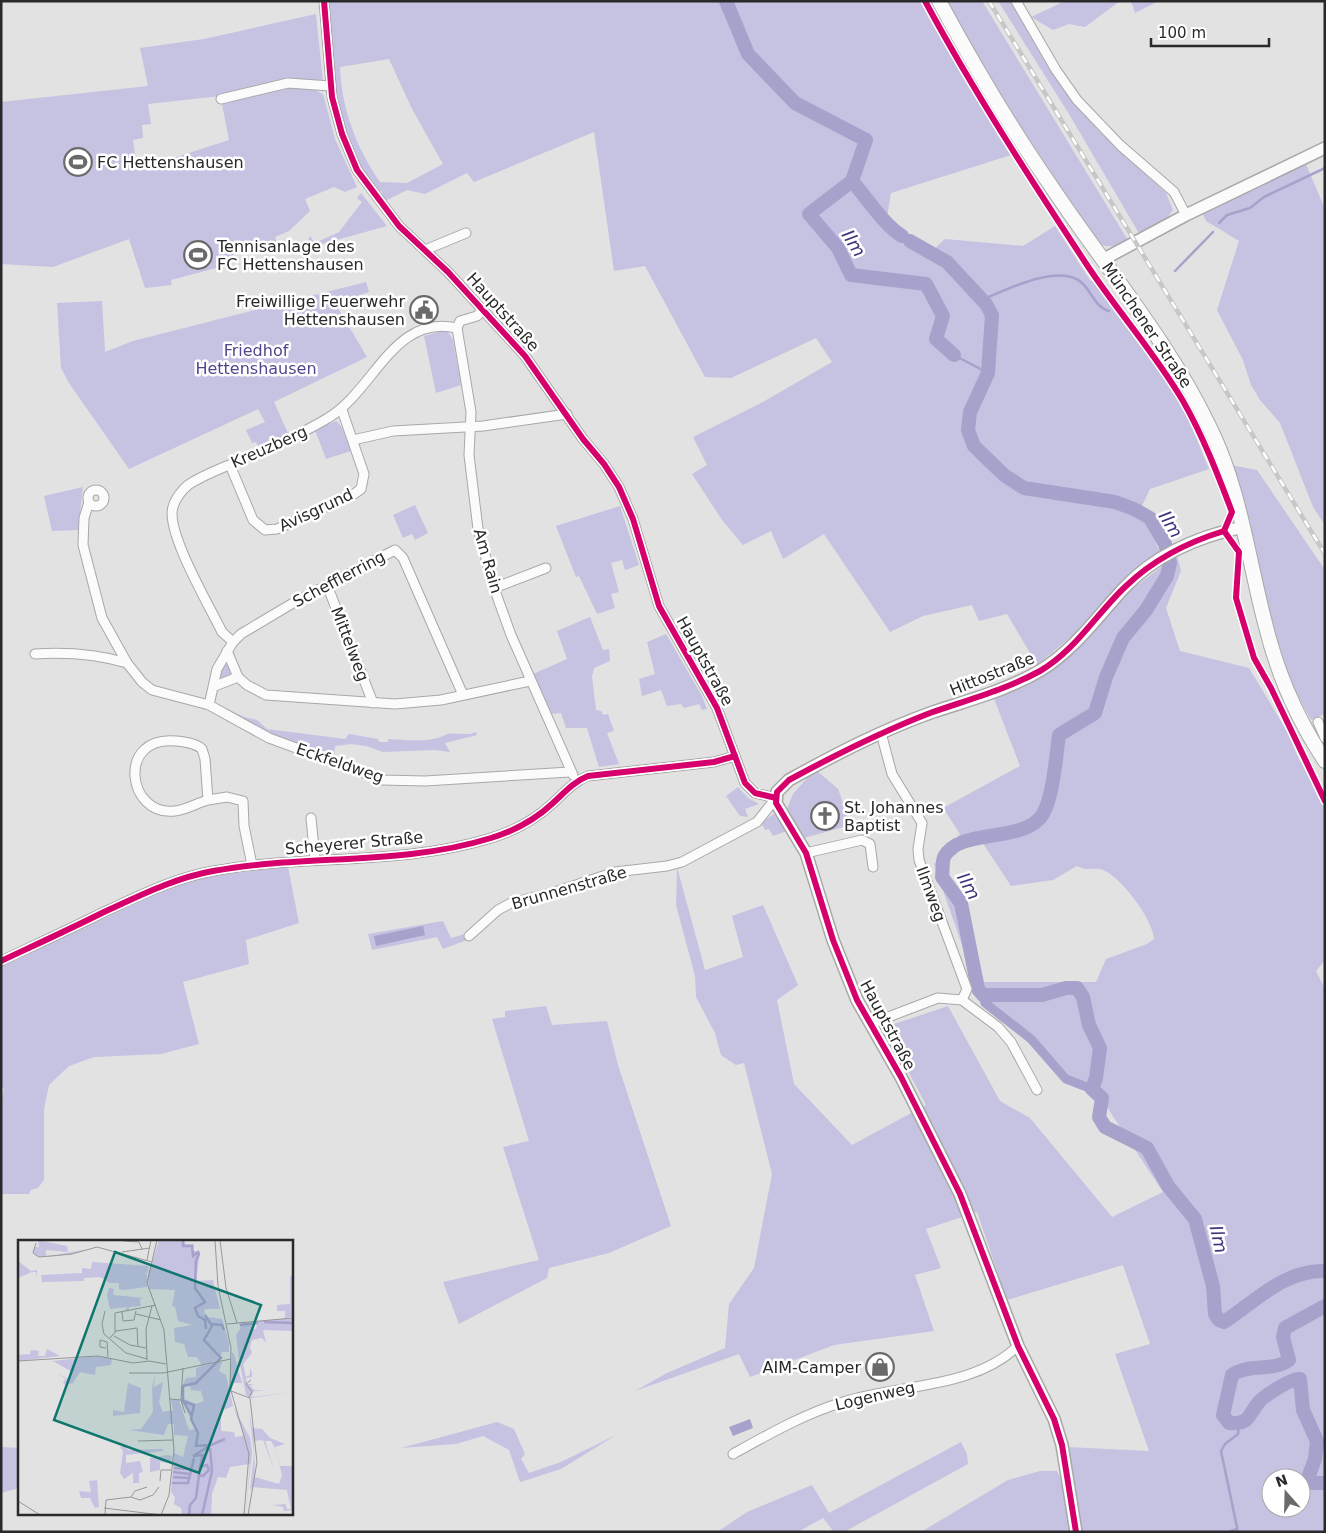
<svg xmlns="http://www.w3.org/2000/svg" width="1326" height="1533" font-family="'DejaVu Sans',sans-serif">
<style>
.green{fill:#c5c2e2;fill-rule:evenodd}
.water{fill:#a6a2cb}
.lines{fill:none;stroke-linecap:round;stroke-linejoin:round}
.stream{stroke:#a6a2cb;stroke-width:2.5}
.canal{stroke:#a6a2cb;stroke-width:9}
.river{stroke:#a6a2cb;stroke-width:14}
.minor-casing{stroke:#a8a8a9;stroke-width:11}
.tertiary-casing{stroke:#a8a8a9;stroke-width:14}
.primary-casing{stroke:#a8a8a9;stroke-width:16}
.minor{stroke:#fbfbfb;stroke-width:9}
.tertiary{stroke:#fbfbfb;stroke-width:11}
.primary{stroke:#fbfbfb;stroke-width:14}
.rail-casing{stroke:#c7c7c8;stroke-width:4.5}
.rail{stroke:#fff;stroke-width:2.5;stroke-dasharray:8;stroke-linecap:butt}
.cycleway-casing{stroke:#fff;stroke-width:9}
.cycleway{stroke:#d6006c;stroke-width:6}
.labels{text-anchor:middle;dominant-baseline:central;stroke-width:5;stroke-linejoin:round;paint-order:stroke}
.poi-label{font-size:16px;fill:#29292a;stroke:#fff;text-anchor:start}
.street-label{font-size:16px;fill:#29292a;stroke:#fff}
.park-label{font-size:16px;fill:#52458e;stroke:#fff}
.water-label{font-size:18px;font-style:italic;fill:#43357d;stroke:#fff}
.inset-river{fill:none;stroke:#a6a2cb;stroke-width:2.5}
.inset-road{fill:none;stroke:#989899;stroke-width:1}
.view{fill:#0f766e;fill-opacity:0.15;stroke:#0f766e;stroke-width:2.5}
.inset-edge{fill:none;stroke:#29292a;stroke-width:2.5}
</style>
<rect width="100%" height="100%" fill="#e2e2e3"/>
<g class="green">
<path d="M327 1H921L1011 155 891 193 886 223 932 251 945 239 1023 246 1055 226 1090 280 1100 286 1115 312 1182 403 1209 469 1150 489 1141 508 1160 553 1108 596 1072 636 1037 665 1007 614 979 621 972 605 923 616 890 632 824 534 783 559 771 531 743 545 722 520 692 474 707 465 693 437 761 403 832 362 816 338 731 378 705 377 645 266 614 271 594 132 474 182 467 173 425 194 407 190 385 201 381 191H377C335 136 333 67 327 1ZM389 59 412 109 443 164 407 183 380 182C356 147 342 110 340 67Z"/>
<path d="M944 1H982L1129 242C1119 245 1109 249 1099 244L994 88Z"/>
<path d="M998 1H1011L1078 107 1097 129 1166 193 1173 210 1166 220 1140 235 1069 114Z"/>
<path d="M1065 1H1120L1085 27 1069 24 1053 30 1031 17Z"/>
<path d="M1131 1H1159L1135 13Z"/>
<path d="M316 14 323 82 276 81 220 96 148 104 151 124 142 125 143 138 133 140 136 159 154 157 155 164 229 140 221 99C251 93 294 77 323 94L335 139 357 187 345 192 334 187 305 199 310 211 289 231 275 237 278 248 260 241 250 247 238 250 230 259 231 264 175 279 171 280 172 285 145 288 129 239 53 267 1 264V102L148 86 140 48 204 39Z"/>
<path d="M1306 164 1325 209V525L1313 507 1280 423 1260 400 1251 385 1243 360 1217 310 1239 241 1206 221 1202 212Z"/>
<path d="M361 193 387 226 311 247 308 240 310 236 315 243 339 232 362 202 357 198Z"/>
<path d="M366 282 369 292 335 303 367 357 274 402 288 433 258 446 256 442 252 443 246 430 265 422 258 409 129 469 69 383 61 368 57 303 102 301 105 352 133 341Z"/>
<path d="M442 331 448 332 453 340 461 385 436 393 424 336Z"/>
<path d="M336 421 341 426 351 451 326 459 315 430Z"/>
<path d="M1231 465 1257 470 1325 570V714L1311 720 1287 676 1269 619Z"/>
<path d="M83 487 78 530 52 531 44 496Z"/>
<path d="M415 505 428 533 415 540 412 534 403 538 393 515Z"/>
<path d="M620 506 639 565 625 570 622 560 611 563 619 592 611 594 615 608 597 614 579 576 576 577 556 526Z"/>
<path d="M1177 555 1181 571 1166 608 1180 651 1249 668 1288 733 1297 755 1325 807V960L1316 971 1325 989V1532H1082L1067 1447 1149 1451 1115 1354 1150 1344 1123 1265 1007 1300 977 1212 926 1229 941 1268 915 1275 934 1331 834 1345 750 1377 739 1354 635 1391 667 1373 725 1348 729 1304 754 1268 772 1174 744 1063 736 1065 721 1055 715 1033 696 997 695 976 676 905 677 867 705 970 743 957 732 916 763 905 798 985 777 1000 794 1084 852 1145 926 1105 885 1027 948 1006 1000 1101 1030 1118 1112 1217 1163 1192 1097 1092 1075 1082 1037 1040 980 997 934 864 960 834 943 808 1020 766 993 696 1041 675 1136 586ZM982 842 1011 886 1053 880 1077 866C1086 871 1091 868 1100 869 1119 873 1154 921 1154 939L1147 944 1106 959 1096 982H984L964 898 946 875 947 862 967 844ZM1271 1478H1301V1508H1271Z"/>
<path d="M590 617 603 650 609 649 610 661 594 668 592 677 596 710 601 711 603 715 608 714 614 731 607 733 619 764 599 767 587 728H566L561 713 552 714 533 674 567 659 557 631Z"/>
<path d="M666 634 702 696 707 709 702 710 699 704 684 708 681 704 667 706 661 690 642 696 639 679 655 674 647 642Z"/>
<path d="M226 664 232 672 229 676 220 678 219 674Z"/>
<path d="M223 707 244 717 257 720 267 729 345 739 349 734 378 739 379 742H388V739C406 740 430 743 445 735 454 731 466 737 476 732L477 735 445 743 450 752 435 750 383 752 366 746 351 744 335 746 334 759C309 750 235 728 223 707Z"/>
<path d="M815 769 838 789 851 825 804 838 787 809 793 794Z"/>
<path d="M738 787 748 798 759 804 745 809 748 817 740 816 726 796Z"/>
<path d="M774 814 787 831 773 836 769 829 765 830 761 822Z"/>
<path d="M288 867 299 923 246 940 249 964 183 982 199 1044 161 1054 94 1057 69 1066 49 1085 44 1109V1180L38 1188 31 1190 29 1194H1V1106L4 1088 1 1087V967L160 892 209 876Z"/>
<path d="M443 921 451 938 465 934 467 940 443 949 437 937 372 950 368 934Z"/>
<path d="M546 1006 552 1025 607 1021 618 1065 671 1226 609 1253 549 1268 547 1278 459 1324 443 1282 539 1260 503 1147 529 1141 492 1019 505 1017V1011Z"/>
<path d="M497 1422 514 1429 525 1454 521 1459 529 1473 561 1462 616 1435 561 1469 520 1482 509 1450 483 1436 456 1444 401 1448Z"/>
<path d="M961 1442 967 1454 968 1464 844 1532H834L823 1518 798 1532H717L747 1512 812 1485 829 1513Z"/>
<path d="M1 1447 19 1448V1488L1 1493Z"/>
<path d="M1040 1471H1057L1063 1483 1070 1531 921 1532 1008 1480Z"/>
</g>
<g class="water">
<path d="M423 926 425 935 376 946 374 936Z"/>
<path d="M750 1419 753 1428 733 1436 729 1427Z"/>
</g>
<g class="lines">
<g class="stream">
<path d="M1219 223 1227 215 1250 208 1264 197 1325 168"/>
<path d="M1175 271 1213 232"/>
<path d="M982 300C1005 290 1061 262 1082 283 1092 292 1095 307 1109 311"/>
<path d="M954 355 988 373"/>
<path d="M1228 1532 1237 1529"/>
<path d="M1238 1532 1221 1451 1225 1444 1238 1434 1239 1424"/>
</g>
<path class="canal" d="M983 995 985 1003 1031 1039 1066 1079 1092 1089"/>
<g class="river">
<path d="M726 1 748 54 795 103 866 140 852 181 809 214 838 248 851 275 926 284 943 316 936 339 954 355"/>
<path d="M852 181C867 198 884 225 902 236"/>
<path d="M910 241 947 262 986 304 992 315 988 373 970 412 968 430 974 446 1004 475 1024 488 1115 502 1134 509 1150 518 1165 544 1170 563 1167 576 1146 610 1123 638 1106 677 1095 713 1059 735C1056 755 1053 807 1038 820 1015 842 959 829 944 857 942 862 943 871 942 877L961 903 978 989 983 995H1042L1066 988H1077L1083 997 1089 1025 1100 1048 1096 1078 1092 1089 1102 1098 1099 1117 1105 1127 1147 1148 1168 1186 1195 1219 1213 1286 1215 1314 1219 1320 1224 1322C1256 1301 1284 1270 1325 1271"/>
<path d="M1325 1306 1285 1328 1283 1337 1289 1360C1273 1372 1249 1363 1232 1375L1223 1415 1229 1423C1251 1425 1248 1414 1259 1402 1264 1396 1293 1377 1300 1379L1303 1410 1317 1441 1315 1459 1308 1478 1312 1483H1325"/>
</g>
<defs>
<g id="minor">
<path d="M324 1 332 97 342 134 357 170 399 226 448 272 525 356 583 439 604 464 619 487 633 519 659 606 717 708 745 783 755 793 776 798"/>
<path d="M1016 1 1056 70 1077 100 1120 145 1174 192 1186 215"/>
<path d="M221 99 288 83 330 86"/>
<path d="M425 250 466 233"/>
<path d="M457 328 471 412 469 455 478 529 494 588 511 635 573 775"/>
<path d="M353 440 393 431 483 426 567 414"/>
<path d="M230 465 253 520 265 530 277 529 354 494 361 489 364 474 342 410"/>
<circle cx="96" cy="498" r="8"/>
<path d="M89 502 84 518 83 545 102 618 127 663 142 682 152 690 209 705 269 738 383 780 425 781 570 772"/>
<path d="M327 585 373 703"/>
<path d="M494 588 546 568"/>
<path d="M233 642 222 632C210 607 165 531 173 507 175 499 182 490 188 485 203 475 220 469 236 462 267 448 299 436 328 418 374 391 394 313 457 328L460 321 477 316 483 309"/>
<path d="M35 654C67 652 96 654 127 663"/>
<path d="M238 677 247 685 266 695 395 704 441 700 530 681"/>
<path d="M215 686 238 677 227 651"/>
<path d="M209 705 217 669 233 642 241 634 293 603 395 550 403 558 463 695"/>
<path d="M1318 722 1325 738"/>
<path d="M881 733 892 774 922 823 918 849 919 860 967 989 962 1000"/>
<path d="M208 800C197 803 186 810 175 811 127 817 116 735 176 741 185 742 195 743 202 749L205 759 208 800 227 797 243 801 244 826 252 865"/>
<path d="M311 818 315 860"/>
<path d="M806 853 862 840 870 844 873 867"/>
<path d="M469 936 498 910 511 903 555 892 615 872 667 866 682 862 757 822 776 798"/>
<path d="M1 961C35 945 70 929 104 912 139 896 174 878 213 871 305 854 401 866 491 838 514 831 535 820 553 803 565 792 573 782 588 776L714 762 735 756"/>
<path d="M870 1024 938 998 962 1000 998 1027 1011 1042 1037 1090"/>
<path d="M733 1454C769 1434 804 1414 843 1402 900 1384 973 1389 1018 1346"/>
</g>
<g id="tertiary">
<path d="M1104 259 1186 215 1325 148"/>
<path d="M1076 1532 1062 1445 1054 1419 1018 1346 960 1194 901 1077 857 1000 833 940 806 853 776 803 777 792 789 780C836 754 882 730 933 712 969 700 1008 690 1041 670 1075 649 1098 616 1124 588 1156 554 1200 536 1243 527"/>
</g>
<path id="primary" d="M939 1C973 64 1010 127 1051 186 1105 267 1168 340 1210 428 1240 489 1248 558 1265 623 1277 673 1297 719 1325 761"/>
</defs>
<use href="#minor" class="minor-casing"/>
<use href="#tertiary" class="tertiary-casing"/>
<use href="#primary" class="primary-casing"/>
<use href="#minor" class="minor"/>
<use href="#tertiary" class="tertiary"/>
<use href="#primary" class="primary"/>
<defs>
<path id="rail" d="M989 1 1325 554"/>
</defs>
<use href="#rail" class="rail-casing"/>
<use href="#rail" class="rail"/>
<defs>
<g id="cycleway">
<path d="M324 1 332 97 342 134 357 170 399 226 448 272 525 356 583 439 604 464 619 487 633 519 659 606 717 708 745 783 755 793 776 798"/>
<path d="M925 1C974 92 1031 180 1087 265 1118 312 1155 353 1183 401 1203 436 1218 475 1232 512L1224 531 1239 552 1236 598 1254 658 1271 688 1325 801"/>
<path d="M1 961C35 945 70 929 104 912 139 896 174 878 213 871 305 854 401 866 491 838 514 831 535 820 553 803 565 792 573 782 588 776L714 762 735 756"/>
<path d="M1076 1532 1062 1445 1054 1419 1018 1346 960 1194 901 1077 857 1000 833 940 806 853 776 803 777 792 789 780C835 755 881 732 930 713 967 700 1005 690 1040 671 1075 651 1097 613 1126 586 1154 559 1188 542 1224 531"/>
</g>
</defs>
<use href="#cycleway" class="cycleway-casing"/>
<use href="#cycleway" class="cycleway"/>
</g>
<defs>
<symbol id="stadium-ring" viewBox="-11 -11 22 22"><circle r="9.5" fill="#fff" stroke="#6a6a6b" stroke-width="1.5"/><path d="M0-5a6.5 5 0 1 0 0 10a6.5 5 0 1 0 0-10ZM-3.5-1.8h7v3.6h-7Z" fill="#6a6a6b"/></symbol>
<symbol id="civic-ring" viewBox="-11 -11 22 22"><circle r="9.5" fill="#fff" stroke="#6a6a6b" stroke-width="1.5"/><path d="M-.6-6.5H3V-4.5H.6V-3L4-1V1h2V6H-6V1h2V-1L-.6-3ZM-1.2 2.5V6h2.4V2.5Z" fill="#6a6a6b"/></symbol>
<symbol id="church-ring" viewBox="-11 -11 22 22"><circle r="9.5" fill="#fff" stroke="#6a6a6b" stroke-width="1.5"/><path d="M-1.2-6h2.4v3.5h3.3v2.4h-3.3V6h-2.4V-.1h-3.3v-2.4h3.3Z" fill="#6a6a6b"/></symbol>
<symbol id="shop-ring" viewBox="-11 -11 22 22"><circle r="9.5" fill="#fff" stroke="#6a6a6b" stroke-width="1.5"/><path d="M-5-2.5h2.3a2.7 3.5 0 0 1 5.4 0H5L5.5 6h-11ZM-1.5-2.5h3a1.5 2.3 0 0 0-3 0Z" fill="#6a6a6b"/></symbol>
</defs>
<g fill-rule="evenodd">
<use href="#stadium-ring" x="62" y="146" width="32" height="32"/>
<use href="#stadium-ring" x="182" y="239" width="32" height="32"/>
<use href="#civic-ring" x="408" y="294" width="32" height="32"/>
<use href="#church-ring" x="809" y="800" width="32" height="32"/>
<use href="#shop-ring" x="864" y="1351" width="32" height="32"/>
</g>
<g class="labels">
<g class="poi-label">
<text x="97" y="162">FC Hettenshausen</text>
<text x="217" y="246">Tennisanlage des<tspan x="217" dy="18">FC Hettenshausen</tspan></text>
<text x="405" y="301" text-anchor="end">Freiwillige Feuerwehr<tspan x="405" dy="18">Hettenshausen</tspan></text>
<text x="844" y="807">St. Johannes<tspan x="844" dy="18">Baptist</tspan></text>
<text x="861" y="1367" text-anchor="end">AIM-Camper</text>
</g>
<g class="street-label">
<text transform="translate(503 312) rotate(48)">Hauptstraße</text>
<text transform="translate(1147 325) rotate(56)">Münchener Straße</text>
<text transform="translate(269 447) rotate(-24)">Kreuzberg</text>
<text transform="translate(316 510) rotate(-25)">Avisgrund</text>
<text transform="translate(488 561) rotate(74)">Am Rain</text>
<text transform="translate(339 579) rotate(-28)">Schefflerring</text>
<text transform="translate(350 644) rotate(69)">Mittelweg</text>
<text transform="translate(705 661) rotate(61)">Hauptstraße</text>
<text transform="translate(992 674) rotate(-22)">Hittostraße</text>
<text transform="translate(340 763) rotate(19)">Eckfeldweg</text>
<text transform="translate(354 843) rotate(-5)">Scheyerer Straße</text>
<text transform="translate(569 888) rotate(-16)">Brunnenstraße</text>
<text transform="translate(931 894) rotate(70)">Ilmweg</text>
<text transform="translate(888 1025) rotate(62)">Hauptstraße</text>
<text transform="translate(875 1396) rotate(-13)">Logenweg</text>
</g>
<g class="park-label">
<text x="256" y="350">Friedhof<tspan x="256" dy="18">Hettenshausen</tspan></text>
</g>
<g class="water-label">
<text transform="translate(854 243) rotate(58)">Ilm</text>
<text transform="translate(1171 524) rotate(58)">Ilm</text>
<text transform="translate(969 886) rotate(61)">Ilm</text>
<text transform="translate(1219 1239) rotate(77)">Ilm</text>
</g>
</g>
<g transform="translate(18 1240)">
<rect width="275" height="275" fill="#e2e2e3"/>
<path d="M20 0 49 6 50 12 28 10V17L69 9 54 14 32 17H20L15 12 16 7H21ZM141 0H166L168 4H176L175 10 182 13 178 41 195 40 202 69H187L186 72 189 77 204 79 211 103V112H204L202 119 184 126 179 117H170L166 104 157 102 156 88 174 85 160 81 157 67 154 66 157 50 131 49 130 35ZM0 21 13 31 19 30V37L18 32H14L0 38ZM74 22 131 26 129 34 123 32 129 35V47L105 50 101 49V43H92L82 37 66 38V41L24 42 23 35 64 33V28L73 29ZM275 34V77L267 78V71H259V65L272 64V37ZM91 48 96 49 95 55 126 58 122 59 123 66 111 67V71H107L109 67 92 69 89 55ZM275 78V91L245 90 248 103 244 98 234 100 232 107 234 113 225 124 228 137 232 135V128L234 133V137L228 138 229 144H237L232 145 236 150H250L236 151 233 157 275 152 233 158 228 155 221 120 218 95 223 88 221 84 234 82V89H238L240 81ZM29 109 42 116 0 121V115L12 114 13 110 21 111 20 116H27ZM214 112 216 114 224 143H212ZM79 116 94 119 93 125 78 127 77 135 62 132 55 143 47 145 45 142 48 139 39 133 50 139 54 132 35 121ZM198 122H204L201 131 208 135 215 166 232 198 229 170 234 213 228 269 232 224 212 227 208 238 200 237 194 254 193 275H161L164 274 163 268 156 264 157 257 153 252 156 213 165 217 170 196 156 195V184H150L146 195 111 190 123 189 135 172 134 149 137 134 136 147 145 142 141 163 145 172 155 170 153 160H161L171 190 177 189 165 161V144L168 138 178 137V128ZM171 144 173 150 183 151 186 161 178 164 166 159V146ZM215 166 226 196 217 197 216 192 203 191V171ZM110 143 123 148 122 173 95 176V170L106 172ZM231 170 234 188 244 189 252 198 267 204 257 207 262 226H275V270L266 271 265 267 255 265 268 264 267 260 269 269H273L269 250 234 247 232 251 236 214ZM245 200 256 229 247 201H253L257 208 264 235 261 244 237 237 236 201ZM108 206 110 210 145 209V211L108 215V223L122 221 125 232 121 233V243H115V233L106 239 102 233 105 211 102 207ZM149 215 154 216 153 223 142 222V230L132 232V218ZM79 240 81 267 77 268 72 258H63L61 251 73 252 71 241Z" fill="#c5c2e2" fill-rule="evenodd"/>
<path class="inset-river" d="M165 0V6H174L175 16 180 12 181 14 178 20 177 48 187 62 177 68 180 76 187 80 188 89M246 82 275 83M193 84 204 85 206 90M222 85 240 83M165 161 173 175M193 205 207 199M156 228 172 229M155 232 171 234M155 237 170 238M154 243H170L176 218M171 275 172 265 178 258 181 235 185 236 191 230 189 225 182 227 185 215 175 216 193 205 178 206 180 193 173 179 176 165 165 161V146L178 143 203 118 186 100 194 86 187 75M184 275 194 231 192 208"/>
<path class="inset-road" d="M139 0 129 43 146 90 156 210 151 255 143 275M197 0 200 46 213 108 212 147 231 214 226 275M202 0 208 48 219 83M106 1 121 2 124 9M18 3 15 13 21 17 54 14 79 7 134 22M104 12 132 8M129 20 133 0M87 71 84 84 86 94 108 113 129 119M104 72 105 81 116 80 118 71M118 74 143 80M209 84 275 78M97 92V73L138 65M96 96 112 105 128 108M92 98 98 91 119 88 120 107M88 108 82 107V100L89 102 90 117M129 120 128 89 134 66M0 121 80 116 115 123 131 121 148 124M111 133H145L213 119M213 151 232 158 239 222 230 275M231 157 234 152 228 144 233 140M152 159 163 160 167 173M163 160 165 128M120 201 155 200M142 241 143 230H153M113 257 117 251 129 247M0 261 22 275M86 268 143 275M87 275 88 260 113 257 122 260 135 255 141 247"/>
<path class="view" d="M97 12 243 65 181 233 36 180Z"/>
<rect width="275" height="275" class="inset-edge"/>
</g>
<rect width="1326" height="1533" fill="none" stroke="#29292a" stroke-width="5"/>
<g transform="translate(1286 1493) rotate(340)"><circle r="24" fill="#ffffff" stroke="#a9a9aa"/>
<path d="M0-4L9 19L0 12L-9 19Z" fill="#6a6a6b"/>
<text y="-8" font-size="14" font-weight="bold" text-anchor="middle" fill="#29292a">N</text>
</g>
<path d="M1151 38v8h118v-8" fill="none" stroke="#29292a" stroke-width="2.5"/>
<text x="1158" y="38" font-size="15" fill="#29292a" stroke="#ffffff" stroke-width="4" paint-order="stroke">100 m</text>
</svg>
